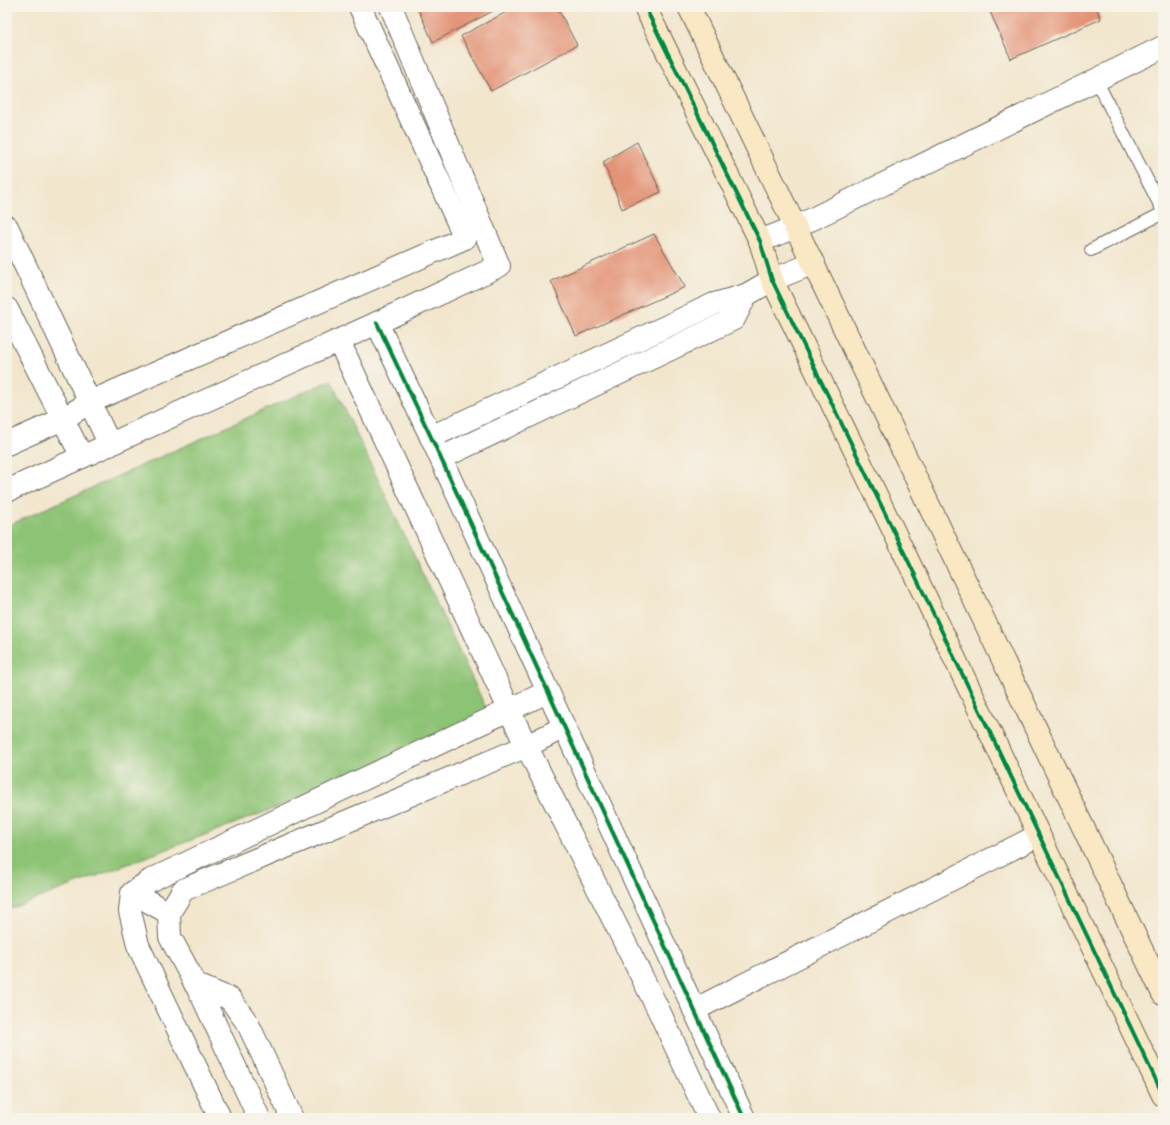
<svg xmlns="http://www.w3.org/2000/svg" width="1170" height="1125" font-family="Caveat,sans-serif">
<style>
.green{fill:#8dc375;stroke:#547048}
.building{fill:#e39376}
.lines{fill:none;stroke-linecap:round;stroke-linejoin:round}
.lane-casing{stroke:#67635a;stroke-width:14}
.street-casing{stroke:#67635a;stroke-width:24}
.secondary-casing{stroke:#67635a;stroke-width:24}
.lane{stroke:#fff;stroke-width:12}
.street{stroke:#fff;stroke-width:22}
.secondary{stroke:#fae7c3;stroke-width:22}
.cycleway-casing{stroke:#f7f3e8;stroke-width:6}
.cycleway{stroke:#00873e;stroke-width:4}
</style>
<rect width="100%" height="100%" fill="#f7f3e8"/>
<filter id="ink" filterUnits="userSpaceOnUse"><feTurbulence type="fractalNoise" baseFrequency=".025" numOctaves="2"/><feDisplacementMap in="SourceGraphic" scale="8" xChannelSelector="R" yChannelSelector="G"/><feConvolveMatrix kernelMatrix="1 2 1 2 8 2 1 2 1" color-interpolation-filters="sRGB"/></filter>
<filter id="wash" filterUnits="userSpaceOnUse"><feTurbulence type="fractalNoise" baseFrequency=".012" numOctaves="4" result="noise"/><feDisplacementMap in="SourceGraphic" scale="16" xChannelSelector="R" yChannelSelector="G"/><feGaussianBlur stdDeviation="0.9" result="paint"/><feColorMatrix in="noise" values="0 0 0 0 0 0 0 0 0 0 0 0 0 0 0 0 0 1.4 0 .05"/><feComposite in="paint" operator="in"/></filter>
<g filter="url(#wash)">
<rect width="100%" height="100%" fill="#f2e6cd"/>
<path class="green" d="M331 380 494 725 7 910V526Z"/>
<g id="blocks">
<g class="building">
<path d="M417 7H501L433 42Z"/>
<path d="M516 7H557L577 45 491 91 461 36Z"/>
<path d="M988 7H1096L1101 19 1011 59Z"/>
<path d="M637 142 661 192 622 209 603 162Z"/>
<path d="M654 234 685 287 576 336 551 281Z"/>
</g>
</g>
</g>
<g filter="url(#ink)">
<use href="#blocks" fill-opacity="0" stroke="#67635a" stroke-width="1"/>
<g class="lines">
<defs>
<g id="lane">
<path d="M1096 80 1163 211"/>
<path d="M1091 250 1163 213"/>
</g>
<g id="street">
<path d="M7 227 110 445"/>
<path d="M760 241 796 227 1163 47"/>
<path d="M7 309 82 457"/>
<path d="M377 323 431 437 744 1118"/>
<path d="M339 341 521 735 658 1009 709 1118"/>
<path d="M431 437 714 304 746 295 772 280 814 263"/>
<path d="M7 444 63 419 90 402 465 238 360 7"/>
<path d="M441 458 734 319 746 295"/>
<path d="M7 491 377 323 499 266 391 7"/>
<path d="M133 893 169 913"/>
<path d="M195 984 230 999 248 1024 292 1118"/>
<path d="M694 1010 1039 835"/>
<path d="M220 1118 138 945 130 911 132 893 151 880 547 692"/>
<path d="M259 1118 203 998 170 937 169 913 183 890 527 746 564 727"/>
</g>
<g id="secondary">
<path d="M645 7 760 241 772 280 914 573 1163 1095"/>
<path d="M689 7C849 335 1004 665 1163 994"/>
</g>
</defs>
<use href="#lane" class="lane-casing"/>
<use href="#street" class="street-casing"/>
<use href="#secondary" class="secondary-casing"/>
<use href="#lane" class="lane"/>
<use href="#street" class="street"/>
<use href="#secondary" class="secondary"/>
<defs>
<g id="cycleway">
<path d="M645 7 760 241 772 280 914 573 1163 1095"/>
<path d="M377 323 431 437 744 1118"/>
</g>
</defs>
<use href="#cycleway" class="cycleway-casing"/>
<use href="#cycleway" class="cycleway"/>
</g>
</g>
<rect width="1170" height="1125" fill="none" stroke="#f7f3e8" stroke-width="24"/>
</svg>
